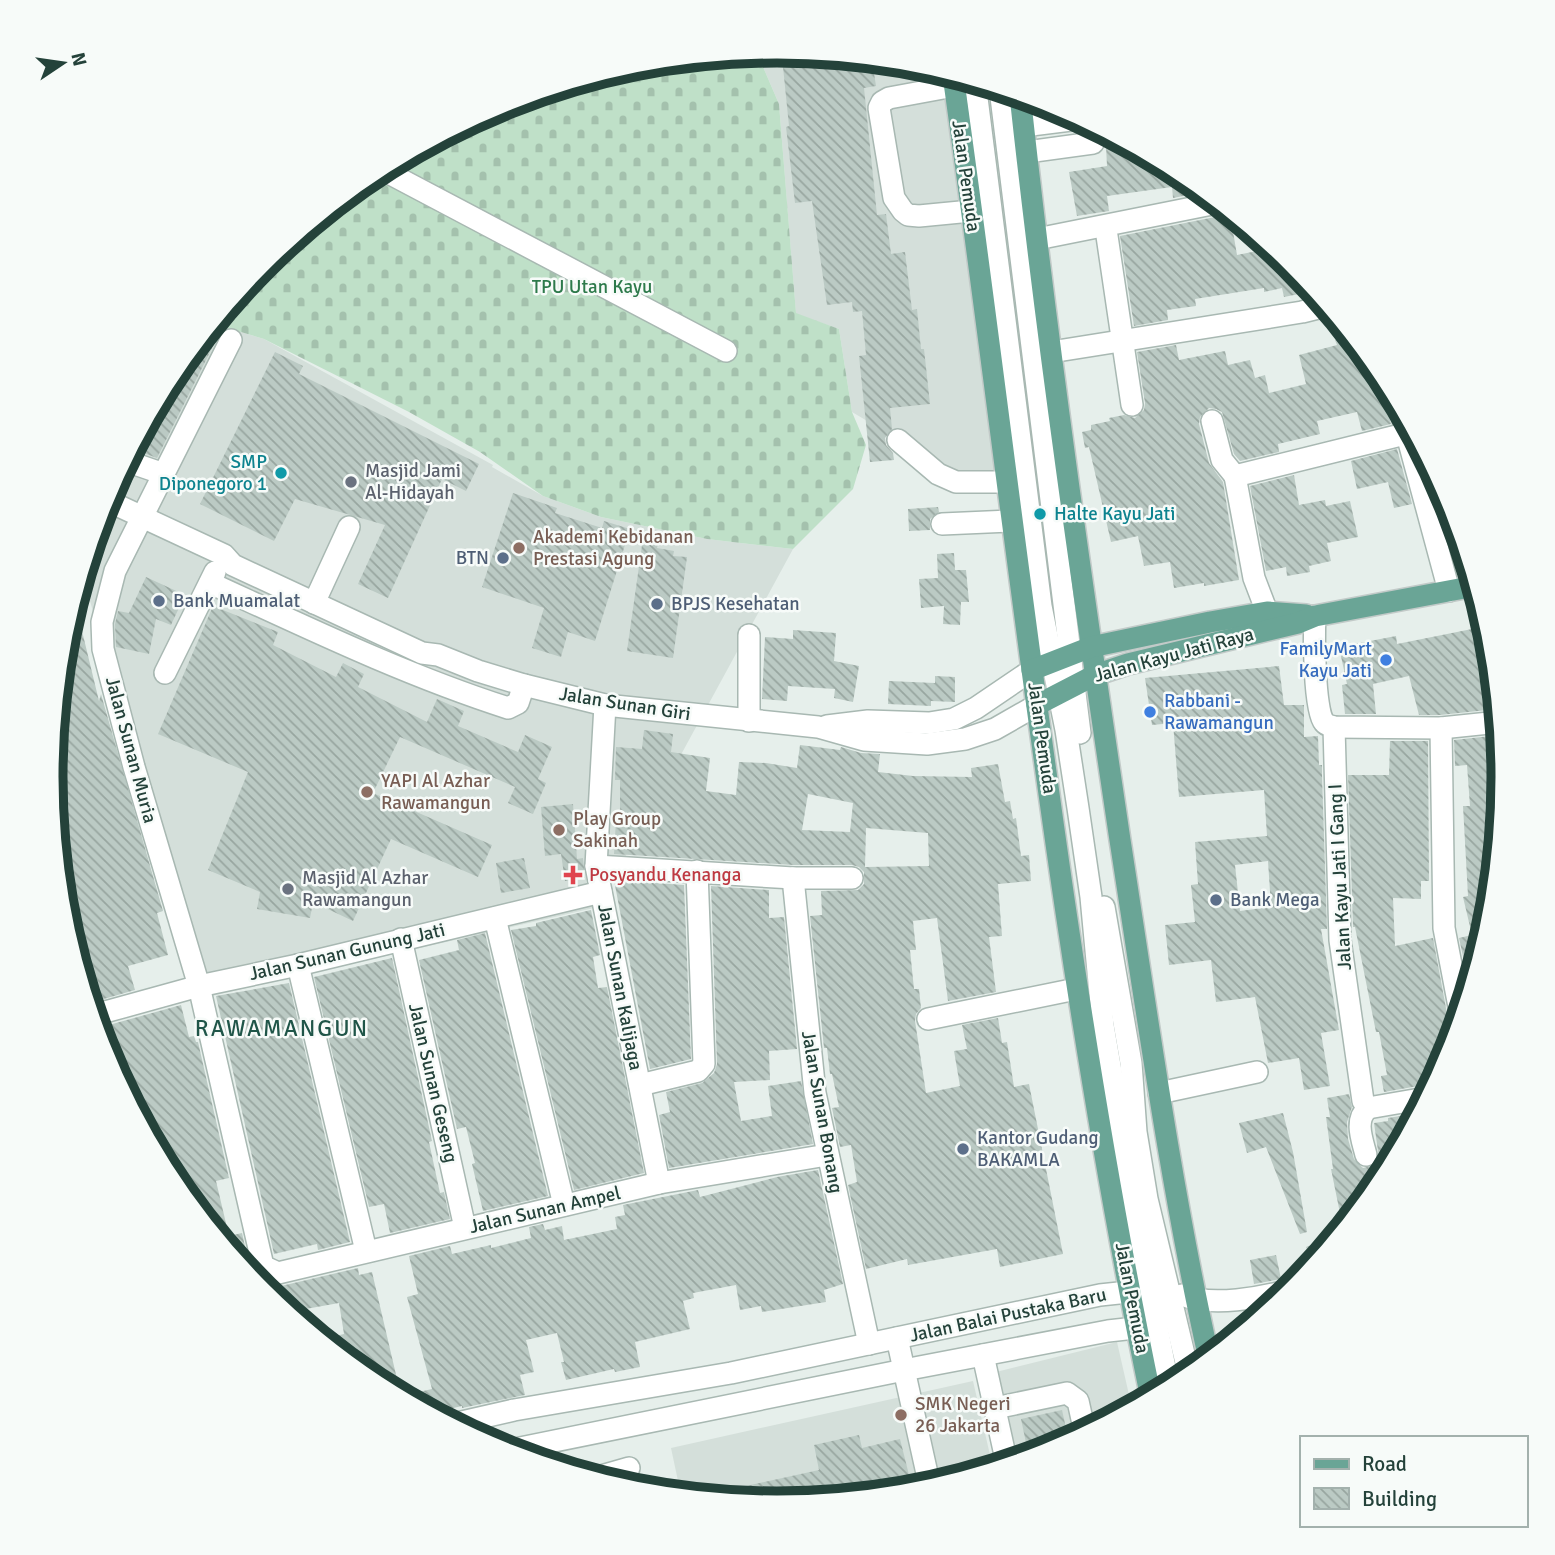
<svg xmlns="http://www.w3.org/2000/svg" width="1555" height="1555" font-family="Signika,sans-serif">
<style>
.built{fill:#d4dfda}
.cemetery{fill:url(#cemetery-stones)}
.building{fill:url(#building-back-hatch);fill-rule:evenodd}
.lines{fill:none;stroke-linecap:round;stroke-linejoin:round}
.minor-casing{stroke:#a8b8b2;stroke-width:24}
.major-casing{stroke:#c2cac8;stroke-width:24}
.minor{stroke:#fff;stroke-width:21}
.major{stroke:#6aa596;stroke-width:21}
.culture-dot{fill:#0f9aa8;stroke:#f7fbf9;stroke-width:2.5}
.worship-dot{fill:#6b7280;stroke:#f7fbf9;stroke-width:2.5}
.education-dot{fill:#8d6e63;stroke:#f7fbf9;stroke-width:2.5}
.service-dot{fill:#5c6f8a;stroke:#f7fbf9;stroke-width:2.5}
.shop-dot{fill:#3f7fe0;stroke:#f7fbf9;stroke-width:2.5}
.health-dot{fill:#e0444e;stroke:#f7fbf9;stroke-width:2.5}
.labels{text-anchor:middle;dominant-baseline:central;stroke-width:5;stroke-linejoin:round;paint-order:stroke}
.street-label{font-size:19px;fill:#24423a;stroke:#f7fbf9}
.park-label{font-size:19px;fill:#2d7a4b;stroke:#f7fbf9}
.culture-label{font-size:19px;fill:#0d838f;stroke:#f7fbf9;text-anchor:end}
.worship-label{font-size:19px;fill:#5b616d;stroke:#f7fbf9;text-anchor:start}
.education-label{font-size:19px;fill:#785e54;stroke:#f7fbf9;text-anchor:start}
.service-label{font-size:19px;fill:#4e5e75;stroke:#f7fbf9;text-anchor:start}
.shop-label{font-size:19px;fill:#366cbe;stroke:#f7fbf9;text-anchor:end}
.health-label{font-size:19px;fill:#be3a42;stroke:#f7fbf9;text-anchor:start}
.quarter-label{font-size:23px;letter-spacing:2px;fill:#1f5548;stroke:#f7fbf9}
.rim{fill:none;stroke:#24423a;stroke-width:9}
</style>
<defs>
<pattern id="cemetery-stones" width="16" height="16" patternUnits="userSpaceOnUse" patternTransform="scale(1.75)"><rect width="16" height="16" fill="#bfe0c8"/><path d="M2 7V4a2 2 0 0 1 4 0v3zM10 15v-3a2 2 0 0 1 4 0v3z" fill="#a4c1ad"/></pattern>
<pattern id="building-back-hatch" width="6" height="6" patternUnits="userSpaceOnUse" patternTransform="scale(1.75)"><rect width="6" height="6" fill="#bbcac4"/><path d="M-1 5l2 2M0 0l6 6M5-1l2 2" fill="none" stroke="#98a6a0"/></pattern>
</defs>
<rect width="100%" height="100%" fill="#e6efeb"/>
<g class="built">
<path d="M778 51 920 65 952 75 1005 482 972 483 852 412 839 329 796 314 779 104 757 53Z"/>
<path d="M214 324 264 339 493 465 492 467 543 496 601 517 707 539 793 549 598 907 203 998 88 594 76 598 106 499 173 373Z"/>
<path d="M1117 1342 1132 1408 1055 1449 1000 1466 980 1376Z"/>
<path d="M973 1381 993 1468 919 1490 777 1504 681 1495 671 1448Z"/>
</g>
<path class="cemetery" d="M757 53 779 104 796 313 839 329 852 412 866 445 853 489 793 549 707 539 601 517 543 496 480 452 409 412 264 339 214 324 264 263 374 173 500 106 636 65Z"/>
<g class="building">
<path d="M803 55V59L828 56 872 60 876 86 864 88 877 215 886 214 891 254 905 252 912 310 917 309 921 349H924L930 404 890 408 892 429 885 438 886 445 893 453 894 460 870 462 859 356 866 355 862 311 853 312 852 302 827 305 812 201 795 203 786 127 789 126 782 57Z"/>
<path d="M1125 143 1182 173 1204 192 1173 198 1172 187 1107 196 1109 211 1077 216 1069 172 1107 166 1106 146Z"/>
<path d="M1227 211 1230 214 1237 255 1272 248 1292 264 1314 291 1284 297 1282 288 1264 292V288L1195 299 1196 306 1167 310 1168 320 1134 326 1120 236 1220 216Z"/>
<path d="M204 336 215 342 157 458 133 449 173 373Z"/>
<path d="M1351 336 1382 374 1392 393 1386 402 1391 424 1362 431 1357 412 1317 421 1320 434 1278 444 1279 452 1240 461 1234 454 1222 412 1216 409 1209 408 1200 417 1199 424 1209 463 1223 482 1239 580 1204 586V583L1174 588 1170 562 1144 566 1138 536 1111 542 1089 447 1085 448 1082 432 1091 430V425L1110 421 1109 418 1124 415 1135 418 1144 410 1145 403 1137 352 1176 345 1179 360 1225 351 1228 365 1250 360 1255 378 1265 375 1269 393 1306 384 1299 355 1337 345 1335 340Z"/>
<path d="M275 352 303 366 299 374 479 464 466 491 442 479 388 598 358 584 385 525 295 499 274 541 200 504Z"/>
<path d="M1397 449 1412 504 1394 508 1388 482 1357 489 1351 461Z"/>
<path d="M1294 475 1299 505 1325 500 1326 506 1350 501 1358 537 1327 543 1331 561 1309 566 1310 572 1287 576 1286 567 1266 571 1250 486Z"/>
<path d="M513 493 557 508 555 513 602 528 604 521 630 529 595 641 568 632 561 657 532 648 544 608 482 587Z"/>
<path d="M938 507 939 512 930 519V530L909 531 908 509Z"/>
<path d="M643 538 659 540 657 548 674 551 673 556 687 557 673 658 627 651Z"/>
<path d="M954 553 955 570H966L969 602H961L960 625 943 624 944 606 921 608 919 579 938 578 937 554Z"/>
<path d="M146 577 185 595 171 625 156 619 149 654 116 647 115 624 118 611 129 613Z"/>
<path d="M75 602 99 701 101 694 163 911 157 913 168 955 128 966 135 990 90 1003 65 919 63 903 78 899 61 838 57 839 51 777 65 635Z"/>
<path d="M213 606 278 632 273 645 336 677 343 663 364 674 358 687 427 722 437 699 464 711 458 726 518 752 525 735 552 747 538 779 546 783 533 814 508 803 515 787 400 737 373 793 492 845 478 877 391 839 353 921 313 902 310 918 257 909 260 892 208 870 248 772 158 734Z"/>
<path d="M1487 626 1494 668 1490 669 1497 709 1440 715H1419L1409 676 1373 684 1376 714H1345L1342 685 1347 684 1339 647 1396 636 1397 644Z"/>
<path d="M793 630 836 633 834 661 859 666 853 702 834 698 835 689 788 686 787 701 762 699 765 637 793 639Z"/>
<path d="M1279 666 1284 705H1304V737L1318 736 1319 765H1322V775L1327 929H1321L1339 1030 1321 1033 1330 1086 1304 1090 1299 1058 1268 1063 1255 997 1216 1002 1211 960 1169 965 1165 925 1195 922 1191 885 1198 884 1195 842 1267 836 1264 790 1179 797 1173 723 1152 725 1145 678ZM1268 861 1271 907 1240 911 1235 865Z"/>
<path d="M935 676 955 677V702L931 701V706L888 704 889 681 935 683Z"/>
<path d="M644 730 673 734 671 752 710 758 706 791 736 795 739 762 766 763 797 768 800 745 840 750 841 747 861 753 880 754 878 772 913 776 972 777 971 768 998 764 1005 802 1010 801 1013 819 1016 818 1021 856 1029 855 1031 881 998 884 1002 936 989 937 996 992 948 1001 937 918 913 921 916 950H910L914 989H919L921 1008 916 1014 915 1021 926 1093 960 1086 954 1051 967 1049 962 1025 998 1018 1002 1043 1007 1042 1014 1087 1029 1084 1063 1254 1000 1267 997 1249 908 1265 907 1259 866 1269 848 1185 857 1182 851 1145 840 1147 832 1108 839 1107 832 1074H830L827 1048H824L810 916 822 915 821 891 858 890 864 884V872L859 867 852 865H793L614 854 616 820H620V780H615L616 747 642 749ZM808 794 853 803 850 832 802 830ZM866 828 928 833 929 866 865 867Z"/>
<path d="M1500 735 1503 789 1490 920 1477 962V958L1464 961 1459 938 1472 935 1463 897 1468 896 1463 806H1470L1467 765 1455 766 1454 740Z"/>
<path d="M1390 741H1428L1429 881H1421V899L1393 898 1395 946 1433 938 1448 1019 1456 1031 1449 1056 1432 1087 1424 1085 1384 1092 1381 1076 1387 1075 1379 1032H1376L1355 927H1353L1348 775H1389Z"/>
<path d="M573 804 577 859 583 858 585 878 565 881 561 854 545 856 541 807Z"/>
<path d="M524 858 530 888 501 893 496 863Z"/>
<path d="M614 880 684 885 691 1059 650 1069Z"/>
<path d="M711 886 769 890V918L784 917 797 1049 769 1051 770 1080 734 1082 741 1121 772 1116 768 1086 801 1081 813 1144 669 1168 659 1115 670 1112 666 1092 702 1083 714 1073 717 1064Z"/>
<path d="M591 910 600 955 593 957 598 988 607 987 644 1173 574 1190 511 930 536 926V923Z"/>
<path d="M485 933 548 1196 483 1211 472 1164 475 1163 466 1127 457 1129 419 960 459 950 457 940Z"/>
<path d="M392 958 432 1141 429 1142 440 1193 444 1192 450 1219 390 1233 384 1204 369 1207 314 977Z"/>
<path d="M289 983 350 1242 318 1250 317 1244 274 1254 216 996Z"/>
<path d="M181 1005 189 1037 194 1036 196 1042H198L229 1178 216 1181 229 1236 242 1233 248 1260 240 1262 173 1181 106 1055 98 1028Z"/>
<path d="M1349 1094 1352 1107 1347 1122 1348 1139 1354 1159 1363 1168 1375 1165 1379 1158 1374 1123 1388 1121V1118L1418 1113 1382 1182 1343 1228 1331 1169H1333L1326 1117H1330L1327 1098Z"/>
<path d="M1283 1113 1293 1152 1307 1232 1300 1234 1266 1147 1247 1153 1239 1123Z"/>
<path d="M818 1170 843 1284 824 1290 826 1302 762 1312 761 1306 740 1310 736 1285 693 1293 694 1298 683 1301 690 1329 635 1342 640 1367 615 1372 614 1369 566 1380 561 1362H564L557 1333 526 1340 534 1372 520 1375 525 1395 462 1408V1406L432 1413 373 1382 322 1339 344 1334 339 1303 289 1312 259 1286 270 1284 281 1286 358 1268 359 1275 372 1272 401 1396 432 1389 407 1297 418 1294 409 1256 450 1246 452 1254 491 1245V1248L531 1238 529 1227 543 1224 545 1230 562 1226 564 1240 617 1229 615 1217 625 1215 623 1205 698 1190 700 1197 777 1177Z"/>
<path d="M1338 1235 1319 1258 1313 1265 1306 1247Z"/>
<path d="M1276 1255 1281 1279 1254 1284 1250 1260Z"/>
<path d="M1062 1410 1069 1442 1055 1449 1029 1457 1021 1419Z"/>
<path d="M859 1435 862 1448 900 1439 913 1491 777 1504 710 1498V1494L819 1470 814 1445Z"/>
</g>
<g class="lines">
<defs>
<g id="minor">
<path d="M975 82 1041 606 1066 730 1078 808 1091 897 1103 1025 1142 1252 1169 1388"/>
<path d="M954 86 889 98 882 102 879 108 894 198 903 211 908 215 919 216 971 211"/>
<path d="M1000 89 1080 733"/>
<path d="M1023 126 1079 119"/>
<path d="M1027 152 1093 143"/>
<path d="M381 169 726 351"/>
<path d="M1107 236 1132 405"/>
<path d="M1037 239 1217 203"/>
<path d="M231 340 115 571 102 622 103 649 134 767 199 986 263 1266 278 1273 659 1183 827 1155"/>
<path d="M1051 352 1302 312 1326 306"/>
<path d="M1399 405 1449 591"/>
<path d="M1212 421 1222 460 1235 476"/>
<path d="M898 440 938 474 956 482H1005"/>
<path d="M126 461 164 474"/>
<path d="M1235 476 1413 432"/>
<path d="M1235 476 1254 578 1267 612"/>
<path d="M106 500 224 555 233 565 422 653 438 655 478 671 524 685 605 705 818 727 864 740 927 744 965 739 995 729 1037 705"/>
<path d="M942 524 1010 521"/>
<path d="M210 583C308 628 405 675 508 708L518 703 524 685"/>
<path d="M314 603 349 527"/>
<path d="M1315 616C1314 633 1314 711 1324 722 1326 725 1330 726 1334 727L1441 728 1499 722"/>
<path d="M165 673 215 572"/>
<path d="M605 705 596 866 659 1183"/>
<path d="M749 721V635"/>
<path d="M827 726 868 721 929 723 954 719 976 708 1032 670"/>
<path d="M1334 727 1340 940 1363 1101 1368 1108"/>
<path d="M1441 728 1444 928 1461 1017"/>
<path d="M596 866 793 878H852"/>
<path d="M793 878 815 1093 869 1344"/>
<path d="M1104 907 1131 1063 1136 1132 1147 1199 1189 1375"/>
<path d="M495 918 564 1205"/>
<path d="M401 939 465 1228"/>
<path d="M298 965 366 1251"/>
<path d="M94 1015 199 986 298 965 601 892"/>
<path d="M928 1019 1076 989"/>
<path d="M640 1085 698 1071 704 1064 697 871"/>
<path d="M1159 1093 1257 1072"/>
<path d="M1368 1108 1426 1098"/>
<path d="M1366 1155C1362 1139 1354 1120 1368 1108"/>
<path d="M1182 1295C1211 1307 1262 1298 1293 1289"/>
<path d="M897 1338 930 1487"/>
<path d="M983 1355 1007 1464"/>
<path d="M995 1408 1067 1393 1078 1401 1085 1433"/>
<path d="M453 1424 514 1410 731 1373 1100 1295 1147 1290"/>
<path d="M505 1451 904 1370 1108 1331 1153 1326"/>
<path d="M594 1478 629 1468"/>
</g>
<g id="major">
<path d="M953 75C1015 516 1060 961 1151 1398"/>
<path d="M1020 95C1047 344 1083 592 1120 840 1147 1014 1171 1188 1209 1359"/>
<path d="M1032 670 1091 647 1210 622 1267 612 1306 615"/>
<path d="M1037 705 1095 675 1128 664 1298 623 1315 616 1475 586"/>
</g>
</defs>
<use href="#minor" class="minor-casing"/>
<use href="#major" class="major-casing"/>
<use href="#minor" class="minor"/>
<use href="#major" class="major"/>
</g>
<g class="culture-dot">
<circle cx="281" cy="473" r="7"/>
<circle cx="1040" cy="514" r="7"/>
</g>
<g class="worship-dot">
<circle cx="351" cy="482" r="7"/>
<circle cx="288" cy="889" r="7"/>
</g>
<g class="education-dot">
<circle cx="519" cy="548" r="7"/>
<circle cx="367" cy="792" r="7"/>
<circle cx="559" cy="830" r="7"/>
<circle cx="901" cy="1415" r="7"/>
</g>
<g class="service-dot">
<circle cx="503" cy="558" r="7"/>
<circle cx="159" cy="601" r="7"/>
<circle cx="657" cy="604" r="7"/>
<circle cx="1216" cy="900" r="7"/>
<circle cx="963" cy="1149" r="7"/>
</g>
<g class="shop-dot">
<circle cx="1386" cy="660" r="7"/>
<circle cx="1150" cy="712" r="7"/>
</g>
<path class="health-dot" d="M569.5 864.5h7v7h7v7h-7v7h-7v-7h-7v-7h7z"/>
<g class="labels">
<g class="street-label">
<text transform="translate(966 176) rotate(82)">Jalan Pemuda</text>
<text transform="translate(1174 655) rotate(-15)">Jalan Kayu Jati Raya</text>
<text transform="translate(625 704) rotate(9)">Jalan Sunan Giri</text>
<text transform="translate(1042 738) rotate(82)">Jalan Pemuda</text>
<text transform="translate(131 750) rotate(75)">Jalan Sunan Muria</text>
<text transform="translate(1340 877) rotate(-93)">Jalan Kayu Jati I Gang I</text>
<text transform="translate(347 952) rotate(-13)">Jalan Sunan Gunung Jati</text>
<text transform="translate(620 987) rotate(79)">Jalan Sunan Kalijaga</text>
<text transform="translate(433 1083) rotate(77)">Jalan Sunan Geseng</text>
<text transform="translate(822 1112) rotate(80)">Jalan Sunan Bonang</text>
<text transform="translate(545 1210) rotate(-13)">Jalan Sunan Ampel</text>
<text transform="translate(1132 1298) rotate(79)">Jalan Pemuda</text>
<text transform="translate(1008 1315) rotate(-12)">Jalan Balai Pustaka Baru</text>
</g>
<g class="park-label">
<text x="592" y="287">TPU Utan Kayu</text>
</g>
<g class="culture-label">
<text x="267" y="462">SMP<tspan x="267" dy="22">Diponegoro 1</tspan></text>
<text x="1054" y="514" text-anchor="start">Halte Kayu Jati</text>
</g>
<g class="worship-label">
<text x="365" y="471">Masjid Jami<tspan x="365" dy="22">Al-Hidayah</tspan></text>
<text x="302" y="878">Masjid Al Azhar<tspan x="302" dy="22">Rawamangun</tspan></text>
</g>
<g class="education-label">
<text x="533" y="537">Akademi Kebidanan<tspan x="533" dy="22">Prestasi Agung</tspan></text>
<text x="381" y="781">YAPI Al Azhar<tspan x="381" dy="22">Rawamangun</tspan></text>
<text x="573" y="819">Play Group<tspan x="573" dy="22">Sakinah</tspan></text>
<text x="915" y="1404">SMK Negeri<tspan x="915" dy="22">26 Jakarta</tspan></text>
</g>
<g class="service-label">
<text x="489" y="558" text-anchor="end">BTN</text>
<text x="173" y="601">Bank Muamalat</text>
<text x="671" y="604">BPJS Kesehatan</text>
<text x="1230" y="900">Bank Mega</text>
<text x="977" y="1138">Kantor Gudang<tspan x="977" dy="22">BAKAMLA</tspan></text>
</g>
<g class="shop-label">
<text x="1372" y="649">FamilyMart<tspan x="1372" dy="22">Kayu Jati</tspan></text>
<text x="1164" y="701" text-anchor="start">Rabbani -<tspan x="1164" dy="22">Rawamangun</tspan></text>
</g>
<g class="health-label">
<text x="589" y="875">Posyandu Kenanga</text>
</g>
<g class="quarter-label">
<text x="282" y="1028">RAWAMANGUN</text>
</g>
</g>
<path d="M0 0H1555V1555H0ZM63 777a714 714 0 1 1 1428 0a714 714 0 1 1-1428 0Z" fill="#f7fbf9" fill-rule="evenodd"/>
<path class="rim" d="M63 777a714 714 0 1 1 1428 0a714 714 0 1 1-1428 0Z"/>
<rect x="1300" y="1436" width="228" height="91" fill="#f7fbf9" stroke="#a3b1ad" stroke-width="2"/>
<rect x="1314" y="1459" width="35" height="10" fill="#6aa596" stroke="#a3b1ad" stroke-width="2"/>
<text x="1362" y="1471" font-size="21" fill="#24423a">Road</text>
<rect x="1314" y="1488" width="35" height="21" fill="url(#building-back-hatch)" stroke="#a3b1ad" stroke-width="2"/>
<text x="1362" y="1506" font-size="21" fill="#24423a">Building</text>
<g transform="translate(63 63) rotate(77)" stroke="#f7fbf9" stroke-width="5" paint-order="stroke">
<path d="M0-5L12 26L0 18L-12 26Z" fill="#24423a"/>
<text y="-10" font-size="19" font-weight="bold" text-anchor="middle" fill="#24423a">N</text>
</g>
</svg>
